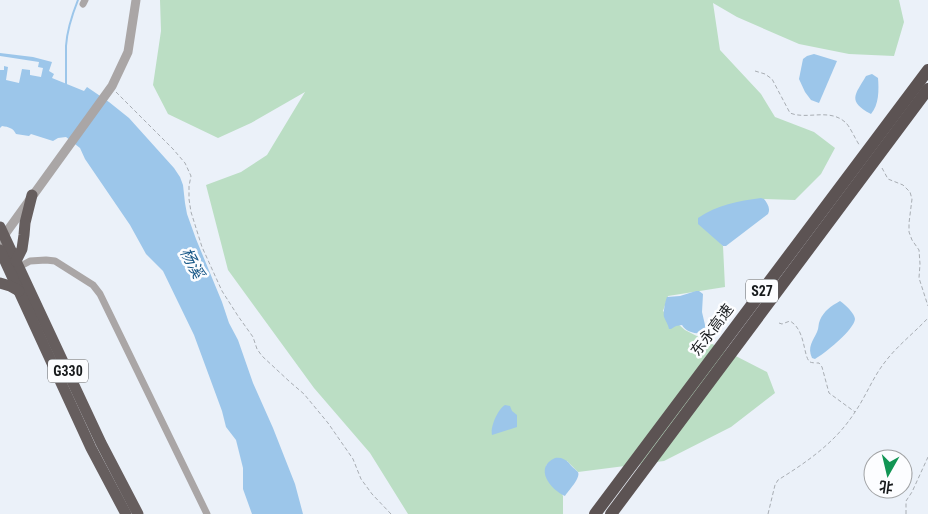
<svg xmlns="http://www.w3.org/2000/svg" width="928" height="514" font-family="'Roboto Condensed','Noto Sans SC',sans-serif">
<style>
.green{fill:#bbdec4}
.water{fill:#9cc6ea}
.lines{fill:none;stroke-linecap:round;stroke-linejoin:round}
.stream{stroke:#9cc6ea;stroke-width:2}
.path{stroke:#a8adb3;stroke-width:1;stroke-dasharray:4 2.5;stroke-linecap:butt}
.minor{stroke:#aaa6a6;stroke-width:7}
.tertiary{stroke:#aaa6a6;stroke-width:9}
.trunk{stroke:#665e5e;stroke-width:11}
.motorway{stroke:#5c5353;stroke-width:12}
.labels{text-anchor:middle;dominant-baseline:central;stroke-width:5;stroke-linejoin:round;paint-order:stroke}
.shield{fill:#fcfdff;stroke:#5c5f61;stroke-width:1}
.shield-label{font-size:14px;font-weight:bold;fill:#181b1d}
.street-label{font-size:15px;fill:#181b1d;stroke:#fcfdff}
.water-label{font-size:16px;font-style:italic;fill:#1a5988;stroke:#fcfdff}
</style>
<rect width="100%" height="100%" fill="#ebf1f9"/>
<path class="green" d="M160 0H899L904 22 894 56 849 54 799 44 737 17 713 3 720 50 761 94 775 117 814 132 835 148 821 174 795 200 764 199 699 219 723 246 725 287 668 296 663 311 685 330 767 372 775 393 731 427 664 461 578 472 567 461 546 465 563 496V514H408L370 453 314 388 228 270 206 185 241 172 267 155 305 92 251 123 218 138 168 114 153 85 161 31Z"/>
<g class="water">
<path d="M0 53 33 57 52 62 49 71 54 74 52 78 84 91 87 87 109 102 129 118 174 168 180 177 183 185 185 203 187 214 196 239 222 302 229 323 238 340 253 383 273 428 295 484 303 514H252L243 489V468L236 440 226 427 222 411 194 335 163 271 146 254 130 225 85 159 80 148 66 137 58 138 53 141 31 134 29 136 16 134C13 128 9 127 2 126L0 128V70H4V66L8 67 6 80 19 83 22 69 30 70V75L41 77 43 68 38 67 39 62 0 56Z"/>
<path d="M814 54 837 61 819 103 811 100 805 92 799 79 803 59 807 56Z"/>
<path d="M872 74 878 78C879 90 879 105 871 114 847 101 855 95 866 76Z"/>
<path d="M761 198 764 199C767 203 771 208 768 214L726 246H723L698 224V218C717 205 738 201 761 198Z"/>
<path d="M696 291H699L703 294 702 312 705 325V333C696 334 687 333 682 325L676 326 671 329H669C668 324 666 322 664 317 663 314 665 301 667 297L680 296Z"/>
<path d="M840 301C845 304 855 314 855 319 854 330 824 354 815 359L812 358C807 347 813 341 817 332 819 328 818 324 820 320 824 311 831 306 840 301Z"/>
<path d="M505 405 510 406 512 411 517 415V427L492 435C490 427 498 409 505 405Z"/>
<path d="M555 458C561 457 565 459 569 463 571 466 576 470 578 472 581 478 568 491 565 496 551 490 533 468 555 458Z"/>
</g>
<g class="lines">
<path class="stream" d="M66 86C66 73 66 59 66 46 67 30 72 15 78 0"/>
<g class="path">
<path d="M755 71 765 74 772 79 790 113C807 120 829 108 845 122 850 126 855 139 860 146"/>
<path d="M116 92 173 149 185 163 191 176 189 186V199L191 212 202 247 222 291 238 316 253 337 257 349 262 356 290 382 304 394 328 423 353 459 361 479 372 494 391 514"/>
<path d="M882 168 888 179 903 185 910 192 912 199 909 223V232L912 240 919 250 920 264 919 278 928 306"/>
<path d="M779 323 782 324 790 321C806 330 803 357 810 362 812 363 817 363 819 363L822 367 829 393 855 412"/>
<path d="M768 514 775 485 778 480C807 462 836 442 855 412 866 396 873 377 885 362 897 346 914 333 928 318"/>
<path d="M906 514V501L912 492 928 457"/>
</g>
<g class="minor">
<path d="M83 4 85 0"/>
<path d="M19 267 30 261 46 260 55 261 93 285 100 294 207 514"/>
</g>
<path class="tertiary" d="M0 241 112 86 128 52 136 0"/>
<g class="trunk">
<path d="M0 227 101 443 138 514"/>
<path d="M0 250 91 448 126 514"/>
<path d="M16 261 22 249 24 235 25 223 32 195"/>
<path d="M0 283 10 286 19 291"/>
</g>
<g class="motorway">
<path d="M595 514 928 70"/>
<path d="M611 514 928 89"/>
</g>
</g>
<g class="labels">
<g class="shield">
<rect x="746" y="279.5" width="32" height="23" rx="4"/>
<rect x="48" y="359.5" width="40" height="23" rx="4"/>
</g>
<g class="shield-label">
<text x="762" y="291">S27</text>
<text x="68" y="371">G330</text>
</g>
<g class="street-label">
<text transform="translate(712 330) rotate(-53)">东永高速</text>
</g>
<g class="water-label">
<text transform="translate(192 263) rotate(62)">杨溪</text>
</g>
</g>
<g transform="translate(888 474) rotate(188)"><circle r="24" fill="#fcfdff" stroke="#a1a3a5"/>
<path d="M0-4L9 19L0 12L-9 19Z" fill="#119554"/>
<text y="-8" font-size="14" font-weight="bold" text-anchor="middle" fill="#181b1d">北</text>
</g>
</svg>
